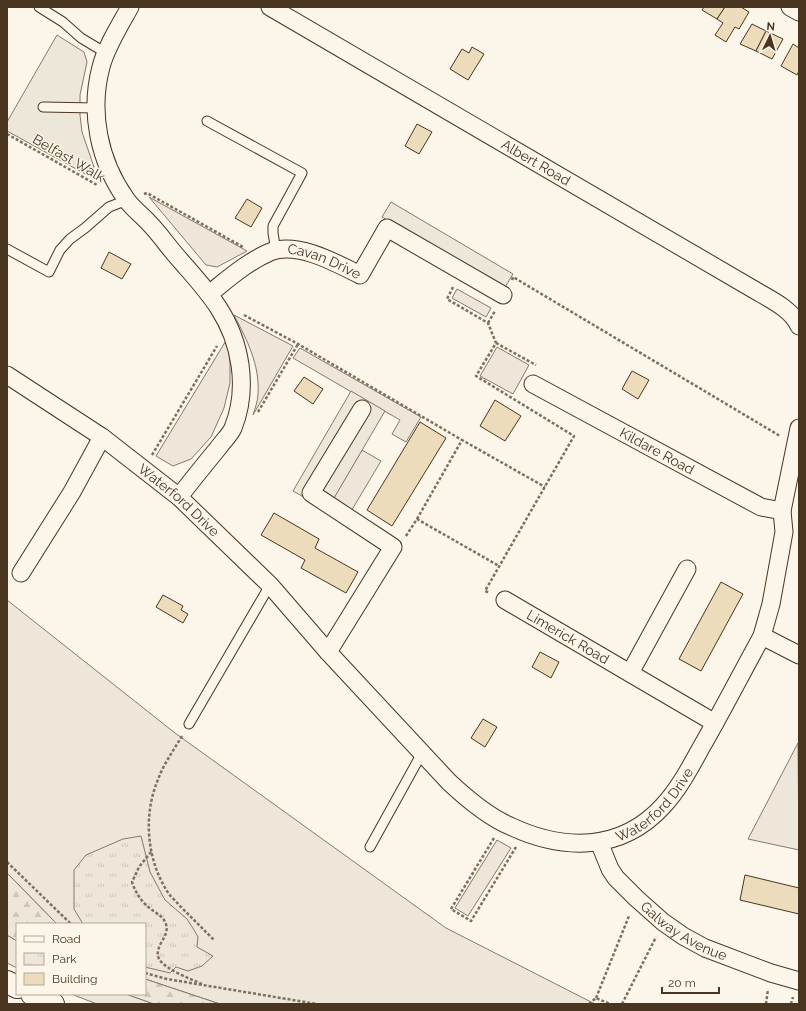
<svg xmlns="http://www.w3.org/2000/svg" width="806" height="1011" font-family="Raleway,sans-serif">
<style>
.green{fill:#ede6d9;stroke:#887966}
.forest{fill:url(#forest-firs);stroke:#887966}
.park{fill:url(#park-tufts);stroke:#887966}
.parking{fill:#ede7d9;stroke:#887966}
.building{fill:#ecdcbc;stroke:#4a3520}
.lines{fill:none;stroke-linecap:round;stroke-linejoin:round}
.service-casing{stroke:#4a3520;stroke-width:11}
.minor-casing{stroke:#4a3520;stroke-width:19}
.trunk-casing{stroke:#4a3520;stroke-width:24}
.path{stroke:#7f6f5c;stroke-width:2.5;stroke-dasharray:3 2;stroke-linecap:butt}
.service{stroke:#fbf6e9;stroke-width:9}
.minor{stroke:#fbf6e9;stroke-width:17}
.trunk{stroke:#fbf6e9;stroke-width:22}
.labels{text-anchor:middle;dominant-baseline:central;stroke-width:3;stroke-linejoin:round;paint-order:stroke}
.street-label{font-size:14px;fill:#4a3520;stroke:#fbf6e9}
</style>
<defs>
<pattern id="forest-firs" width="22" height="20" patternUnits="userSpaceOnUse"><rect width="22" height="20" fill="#ede6d9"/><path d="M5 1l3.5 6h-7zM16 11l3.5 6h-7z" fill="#cdc6ba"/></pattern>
<pattern id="park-tufts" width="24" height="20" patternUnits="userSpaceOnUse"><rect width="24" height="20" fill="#ede6d9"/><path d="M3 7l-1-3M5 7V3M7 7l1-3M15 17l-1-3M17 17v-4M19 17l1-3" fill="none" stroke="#cdc6ba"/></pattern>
</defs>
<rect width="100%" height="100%" fill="#fbf6e9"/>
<g class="green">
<path d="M149 197 247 251 217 267 206 265Z"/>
<path d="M457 289 491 308 486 317 452 298Z"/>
<path d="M234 315 293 346 253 415C255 408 258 401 258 394 260 365 247 340 234 315Z"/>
<path d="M227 339 230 363V383L224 408 211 437 191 459 173 466 156 456Z"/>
<path d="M497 347 529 365 513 394 480 376Z"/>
<path d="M300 348 421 417 406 442 392 434 400 420 293 358Z"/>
<path d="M362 450 381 461 350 513 332 501Z"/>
<path d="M7 600 175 733 446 928 595 1004H220L145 979V924H57L54 921 7 873Z"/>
<path d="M798 743 799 850 748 839Z"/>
<path d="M497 840 511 848 468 916 455 908Z"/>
<path d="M7 935 17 941V968L7 963Z"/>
<path d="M71 994H126L154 1004H97Z"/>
</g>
<g class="forest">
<path d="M7 873 54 921 57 924H17V941L7 935Z"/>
<path d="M145 979 220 1004H154L126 994H145Z"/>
</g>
<path class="park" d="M141 836 150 872 165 900 187 919 194 930 198 937 197 947 213 956 202 966 188 971 176 967 170 973 145 967V924H83L74 909V870L86 855 123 839Z"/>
<g class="parking">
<path d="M57 35 84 52 87 62 80 95V115L82 132 94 167 89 176 7 131V122Z"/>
<path d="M391 202 513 274 504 289 382 217Z"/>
<path d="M351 391 385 411 327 510 293 491Z"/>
</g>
<g class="building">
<path d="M704 7H725L717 19 702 10Z"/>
<path d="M725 7H741L749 12 739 29 735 27 726 42 715 35 723 23 717 19Z"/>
<path d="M752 24 766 31 756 51 740 44Z"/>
<path d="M766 31 783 39 772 59 756 51Z"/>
<path d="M793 44 799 48V71L797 75 781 66Z"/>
<path d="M472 47 484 54 468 80 450 69 462 49 469 53Z"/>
<path d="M417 124 432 132 419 154 405 146Z"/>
<path d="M247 199 262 208 251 227 235 218Z"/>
<path d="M109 252 131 264 122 279 101 268Z"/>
<path d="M632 371 649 380 638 399 622 389Z"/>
<path d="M304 377 323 389 313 404 294 391Z"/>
<path d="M495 400 521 416 505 441 480 426Z"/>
<path d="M420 422 446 438 392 526 367 510Z"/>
<path d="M274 513 319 539 315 548 358 572 346 593 301 568 305 560 261 535Z"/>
<path d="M721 582 743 594 701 671 679 659Z"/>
<path d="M163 595 183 606 181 610 188 614 183 623 156 607Z"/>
<path d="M540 652 559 662 551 678 532 667Z"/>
<path d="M483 719 497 727 485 747 471 738Z"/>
<path d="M745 875 799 888V914L740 900Z"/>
</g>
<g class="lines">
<defs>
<g id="service">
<path d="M39 7 63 22 81 38 106 53"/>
<path d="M43 107 96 108"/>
<path d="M207 121 302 173 273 226V233L276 251"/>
<path d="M7 249 49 272 60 250 70 239 85 228 109 207 127 200"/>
<path d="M189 724 270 585"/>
<path d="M370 847 422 753"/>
</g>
<g id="minor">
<path d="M130 7C120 25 106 47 101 67 89 112 99 161 126 199 132 208 142 215 149 223 160 234 169 248 180 260 193 275 207 290 218 307 241 342 249 388 233 428 230 435 223 441 219 447 205 464 192 480 179 497"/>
<path id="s1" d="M270 7 758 292C772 300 792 310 799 326"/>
<path d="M790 7 799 12"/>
<path id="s2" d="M209 294C228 279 247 262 270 252 297 241 336 263 360 275L387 228 503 295"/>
<path id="s3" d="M7 375 102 437 179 497 270 585 328 652 449 782C465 797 489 817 510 826 563 851 621 852 663 806 679 789 691 766 702 746 721 713 738 680 756 647L762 636 771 604 784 532 782 511 799 428"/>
<path id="s4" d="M533 384 761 507 782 511"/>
<path d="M21 573 72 492 102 437"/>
<path id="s5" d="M505 600 715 723"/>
<path d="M762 636 799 655"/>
<path d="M328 652 393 547 311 493 362 409"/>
<path d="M630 673 687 569"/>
<path id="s6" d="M599 842 610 869 616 878 636 898 663 922 683 936 705 948 771 973 799 981"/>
</g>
<g id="trunk">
<path d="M7 982 17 987"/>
<path d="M32 994 53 1004"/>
</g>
</defs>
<use href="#service" class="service-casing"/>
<use href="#minor" class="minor-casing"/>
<use href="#trunk" class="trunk-casing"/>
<g class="path">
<path d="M7 134 97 185"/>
<path d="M144 194 147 193 243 247"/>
<path d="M512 280 513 277 780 436"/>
<path d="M453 287 447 299 488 323 496 343 476 376 574 436 485 591 490 593"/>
<path d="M244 315 298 344 462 440"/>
<path d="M488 323 495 311"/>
<path d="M496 343 536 365"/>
<path d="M258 412 298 344"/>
<path d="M152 455 217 346"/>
<path d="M417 519 462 440 545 487"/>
<path d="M406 536 417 519 499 566"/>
<path d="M182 736C173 751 163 765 157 782 143 817 147 862 169 894 172 898 176 901 179 905 191 917 202 928 214 940"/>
<path d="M494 838 451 909 471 921 516 847"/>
<path d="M151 852 139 867 132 882C135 891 139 898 146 905 153 912 163 915 166 924 168 931 165 936 162 941 159 947 156 953 159 959 166 970 191 979 202 984"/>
<path d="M7 862 71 924"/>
<path d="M145 973 167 979 317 1004"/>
<path d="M596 998 629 916"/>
<path d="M589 1004 596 998 610 1004"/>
<path d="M622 1004 656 937"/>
<path d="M766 1004 768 989"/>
<path d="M791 1004 793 997"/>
</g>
<use href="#service" class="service"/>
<use href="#minor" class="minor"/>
<use href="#trunk" class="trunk"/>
</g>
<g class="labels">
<g class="street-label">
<text transform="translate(69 158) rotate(30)">Belfast Walk</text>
<text stroke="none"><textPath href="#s1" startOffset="308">Albert Road</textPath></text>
<text stroke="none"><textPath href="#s2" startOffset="131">Cavan Drive</textPath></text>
<text stroke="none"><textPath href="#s4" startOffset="141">Kildare Road</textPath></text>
<text stroke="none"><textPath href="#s3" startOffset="213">Waterford Drive</textPath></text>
<text stroke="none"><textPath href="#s5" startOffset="73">Limerick Road</textPath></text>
<text stroke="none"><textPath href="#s3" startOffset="840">Waterford Drive</textPath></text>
<text stroke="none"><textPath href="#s6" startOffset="127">Galway Avenue</textPath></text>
</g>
</g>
<rect width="806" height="1011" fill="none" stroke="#4a3520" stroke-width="16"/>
<rect x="16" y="923" width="130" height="72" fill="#fbf6e9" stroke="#b4a999"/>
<rect x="24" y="936" width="20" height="6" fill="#fbf6e9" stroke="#b4a999"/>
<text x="52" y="943" font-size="12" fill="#4a3520">Road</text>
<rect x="24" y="953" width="20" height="12" fill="url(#park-tufts)" stroke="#b4a999"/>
<text x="52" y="963" font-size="12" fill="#4a3520">Park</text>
<rect x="24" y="973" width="20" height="12" fill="#ecdcbc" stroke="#b4a999"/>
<text x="52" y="983" font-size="12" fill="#4a3520">Building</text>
<g transform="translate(770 36) rotate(5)" stroke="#fbf6e9" stroke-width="3" paint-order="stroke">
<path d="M0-3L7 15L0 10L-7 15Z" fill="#4a3520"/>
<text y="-6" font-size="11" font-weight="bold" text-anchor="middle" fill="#4a3520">N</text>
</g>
<path d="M662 987v6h57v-6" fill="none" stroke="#4a3520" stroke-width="2"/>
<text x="668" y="987" font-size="12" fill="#4a3520" stroke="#fbf6e9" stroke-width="3" paint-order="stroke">20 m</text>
</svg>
